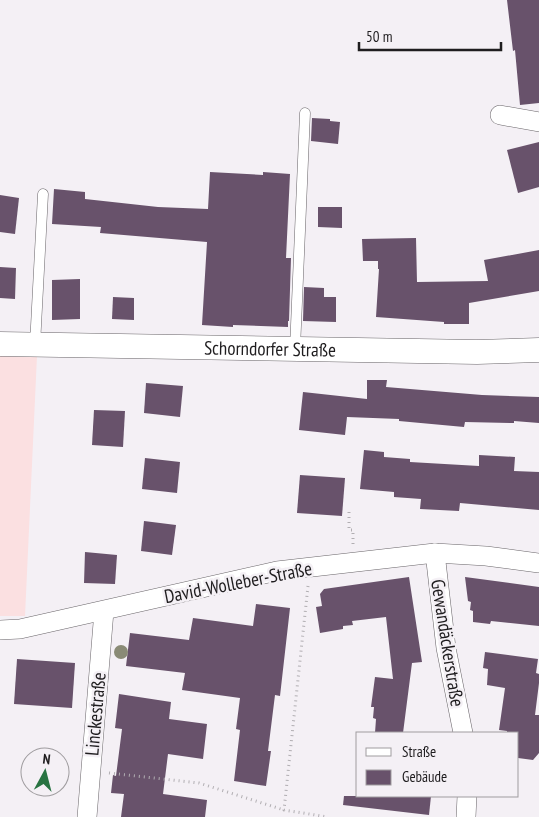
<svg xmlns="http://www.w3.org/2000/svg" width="539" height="817" font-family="'PT Sans Narrow',sans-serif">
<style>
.industrial{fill:#fbe0e1}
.building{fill:#68526b}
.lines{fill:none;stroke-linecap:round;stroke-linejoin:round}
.service-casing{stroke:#696569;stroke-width:11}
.minor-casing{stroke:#696569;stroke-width:20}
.tertiary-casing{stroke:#696569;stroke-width:25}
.path{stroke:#b1aeb2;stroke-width:3;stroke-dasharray:1 4;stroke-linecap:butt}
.service{stroke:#fff;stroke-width:10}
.minor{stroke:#fff;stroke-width:19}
.tertiary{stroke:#fff;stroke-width:24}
.tree{fill:#8a8b76}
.labels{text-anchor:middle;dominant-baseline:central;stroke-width:5;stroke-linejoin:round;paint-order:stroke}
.street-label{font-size:19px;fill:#1f1d1f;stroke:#f4f0f5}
</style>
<rect width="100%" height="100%" fill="#f4f0f5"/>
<path class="industrial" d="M0 332 38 334 25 616H0Z"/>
<g class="building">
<path d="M507 0H539V103L520 105 515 50 513 51Z"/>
<path d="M312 118 330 119V121L340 122 338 144 311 141Z"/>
<path d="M539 142V187L518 193 507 150Z"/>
<path d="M210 172 263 175V172L290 174 286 258H291L289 321H288V327L233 325V327L202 325 207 242 100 233 101 227 52 224 54 189 85 192V199L158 207 208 209Z"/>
<path d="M0 195 19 198 15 234 0 232Z"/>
<path d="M318 207H342V228L318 227Z"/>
<path d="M416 238 417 282 488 281 484 260 539 250V291L469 303V324H444V322L376 317 379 269H378V261H363L362 239Z"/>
<path d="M0 267 16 268 15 299 0 298Z"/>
<path d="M80 279V319L52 320V280Z"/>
<path d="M304 287 324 288V297H336V322L303 321Z"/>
<path d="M113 297 134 298V320L112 319Z"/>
<path d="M367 380H387L386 387 482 395 539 397V423L514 421V423L465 422 464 427 399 421V419L347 417 345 435 299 430 303 392 367 399Z"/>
<path d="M146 383 183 386 180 417 144 413Z"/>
<path d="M94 410 125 411 123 447 92 445Z"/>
<path d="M364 450 384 452V457L410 459V462L479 466V455L515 457 514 471 539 472V510L460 503 459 511 420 509 421 499 394 497V492L360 489Z"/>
<path d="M145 458 180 462 177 493 142 489Z"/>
<path d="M300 475 345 478 342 516 297 513Z"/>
<path d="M144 521 176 525 172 555 141 551Z"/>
<path d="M85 552 117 555 115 584 84 583Z"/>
<path d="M409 577 422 662 412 663 403 733H375L376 719 373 718 374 707H371L375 677 393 679 386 617 352 621 353 625 343 626V629L320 633 316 607 322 606 320 594 324 589Z"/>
<path d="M465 577 539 587V626L491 621 490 624 473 622V611L470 610 471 602 468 601Z"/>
<path d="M256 604 290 608 280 696 275 695 268 751H271L266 786 234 781 240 730 236 729 240 698 182 690 185 673 126 666 130 633 189 640 193 618 253 626Z"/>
<path d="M485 652 538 659 536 673 539 674V683L535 715H539V753L533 760 518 758V733H507V731L499 730 505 688 487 685 488 669 483 668Z"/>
<path d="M17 659 75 663 72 708 14 704Z"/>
<path d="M119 694 171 702 169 719 207 724 203 759 168 754 163 794 207 800 205 817H121L124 794 111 793 113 775 116 776 122 729 115 728Z"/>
<path d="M344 796H431L429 815 343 805Z"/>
</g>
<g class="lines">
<defs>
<g id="service">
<path d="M35 345 43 194"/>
<path d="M295 349 305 113"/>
</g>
<g id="minor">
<path d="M500 115 539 122"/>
<path d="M435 553 446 648 463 733"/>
<path d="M0 630 20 629 277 571 435 553 486 556 539 563"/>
<path d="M87 817 104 611"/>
<path d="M466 817 467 796"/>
</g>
<g id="tertiary">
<path id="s1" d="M0 344 477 352 539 350"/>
</g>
</defs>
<use href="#service" class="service-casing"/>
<use href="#minor" class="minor-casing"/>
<use href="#tertiary" class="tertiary-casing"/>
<g class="path">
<path d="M349 512V530H353V545"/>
<path d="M308 586 284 810 328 817"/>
<path d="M109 773 199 783 284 810"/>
</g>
<use href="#service" class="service"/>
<use href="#minor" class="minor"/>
<use href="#tertiary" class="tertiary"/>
</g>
<circle class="tree" cx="121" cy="652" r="7"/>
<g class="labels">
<g class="street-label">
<text stroke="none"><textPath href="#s1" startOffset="270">Schorndorfer Straße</textPath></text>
<text transform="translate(238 582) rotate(-11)">David-Wolleber-Straße</text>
<text transform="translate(448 643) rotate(81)">Gewandäckerstraße</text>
<text transform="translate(95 714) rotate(-85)">Linckestraße</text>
</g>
</g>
<rect x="356" y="732" width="162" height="65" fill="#f4f0f5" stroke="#9f9c9f"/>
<rect x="366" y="748" width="25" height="8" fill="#ffffff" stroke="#9f9c9f"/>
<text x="402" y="757" font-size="15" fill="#1f1d1f">Straße</text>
<rect x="366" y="770" width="25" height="15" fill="#68526b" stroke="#9f9c9f"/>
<text x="402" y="782" font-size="15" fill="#1f1d1f">Gebäude</text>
<g transform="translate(45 772) rotate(7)"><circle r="24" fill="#f4f0f5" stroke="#9f9c9f"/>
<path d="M0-4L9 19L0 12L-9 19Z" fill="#287342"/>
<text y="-8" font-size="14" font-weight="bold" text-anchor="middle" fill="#1f1d1f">N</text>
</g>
<path d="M359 42v8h142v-8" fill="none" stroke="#1f1d1f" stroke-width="2.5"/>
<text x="366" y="42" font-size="15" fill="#1f1d1f" stroke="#f4f0f5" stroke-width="4" paint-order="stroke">50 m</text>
</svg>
